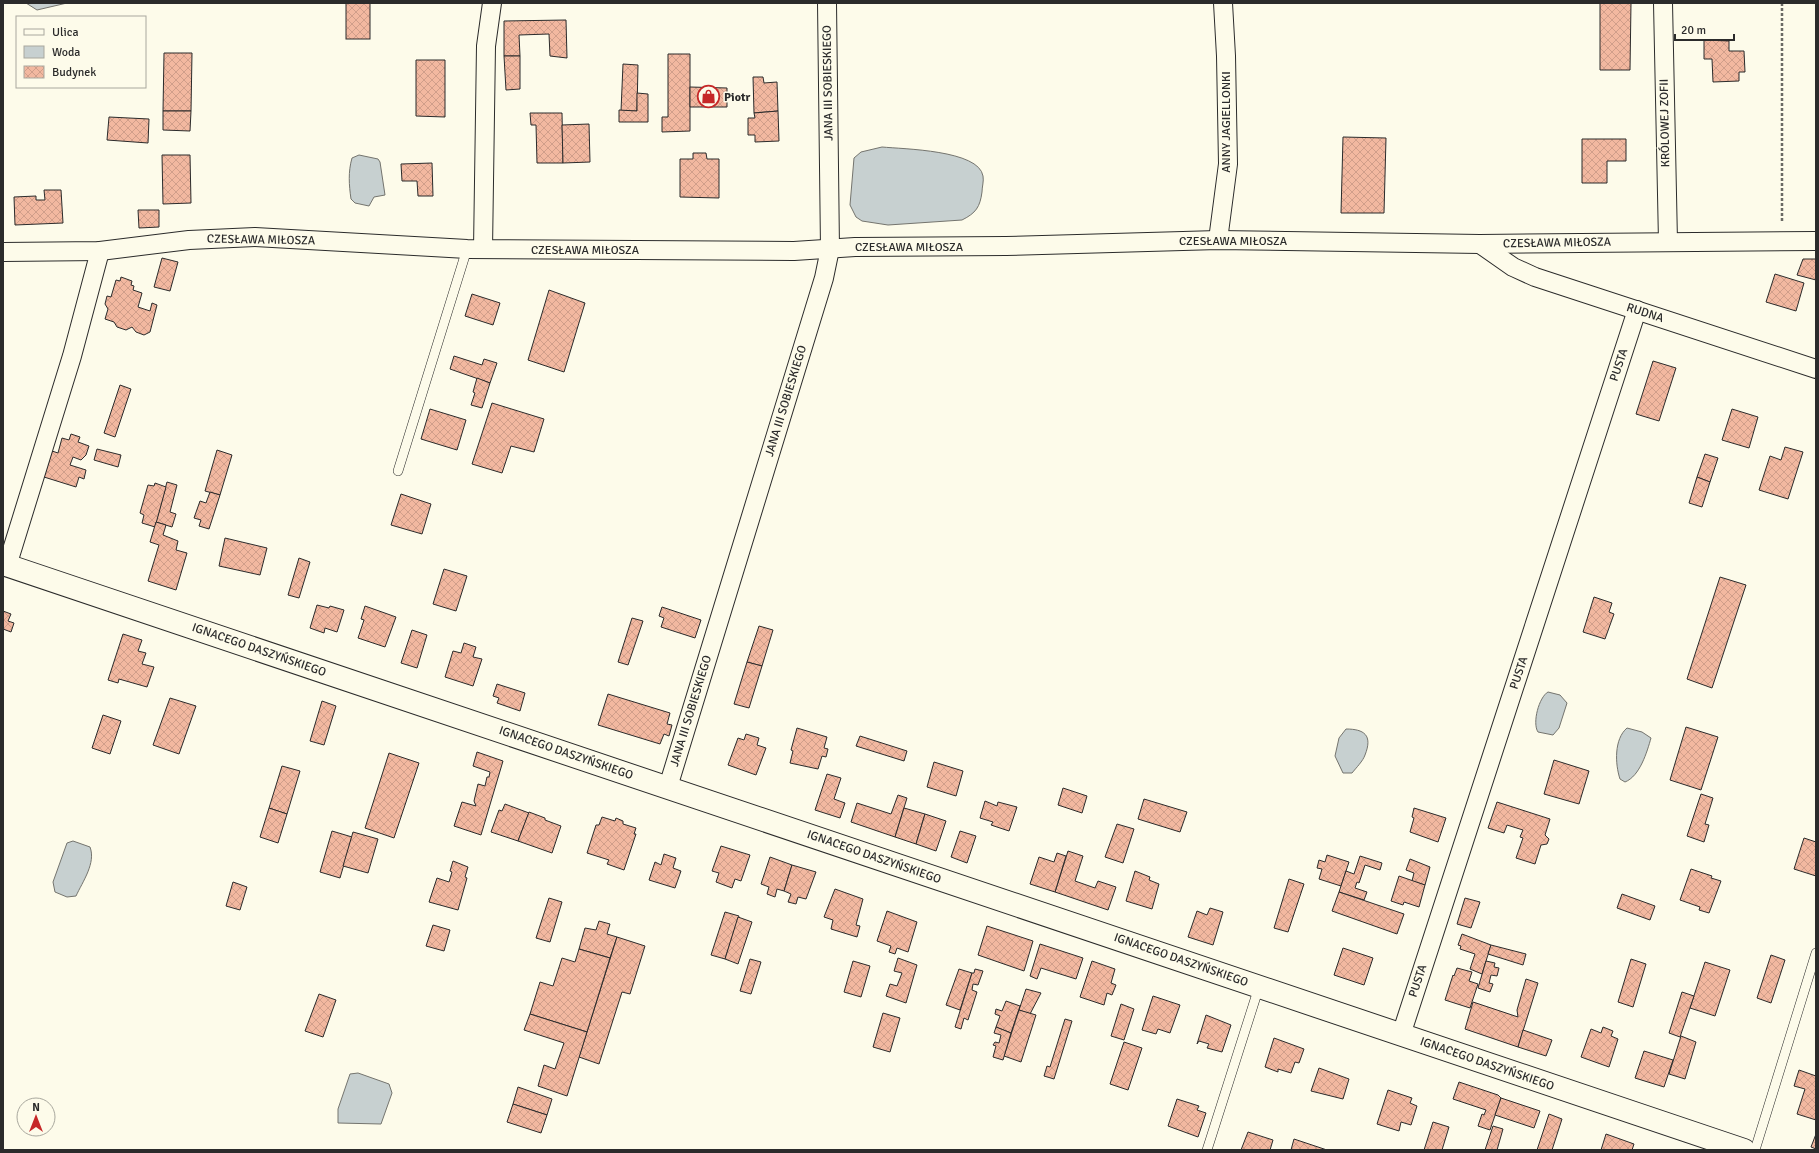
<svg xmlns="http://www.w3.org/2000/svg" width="1819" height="1153" font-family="Signika,sans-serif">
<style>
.water{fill:#c7d0d0;stroke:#74746e}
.building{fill:url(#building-cross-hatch);stroke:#2b2b2b}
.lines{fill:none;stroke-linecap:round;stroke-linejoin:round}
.service-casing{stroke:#2b2b2b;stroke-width:10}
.minor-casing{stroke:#2b2b2b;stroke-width:20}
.tertiary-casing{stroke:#2b2b2b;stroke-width:24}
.path{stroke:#6a6964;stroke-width:2.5;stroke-dasharray:3 2;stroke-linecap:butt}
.service{stroke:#fdfbea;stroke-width:9}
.minor{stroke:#fdfbea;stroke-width:18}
.tertiary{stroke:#fdfbea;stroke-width:22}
.labels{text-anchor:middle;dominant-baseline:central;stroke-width:3;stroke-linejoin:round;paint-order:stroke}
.street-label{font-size:12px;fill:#2b2b2b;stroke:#fdfbea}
.poi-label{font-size:12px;font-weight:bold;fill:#2b2b2b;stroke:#fdfbea;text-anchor:start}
</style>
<defs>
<pattern id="building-cross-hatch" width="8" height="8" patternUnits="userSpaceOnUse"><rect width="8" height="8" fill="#f2b8a0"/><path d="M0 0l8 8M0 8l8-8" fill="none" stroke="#d09e8a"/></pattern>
</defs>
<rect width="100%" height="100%" fill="#fdfbea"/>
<g class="water">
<path d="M26 3H67L37 10Z"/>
<path d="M882 147C903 149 979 150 983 176 984 181 982 187 982 192 980 207 976 213 962 220L888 225 862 221 856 217 850 205 854 158 861 152Z"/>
<path d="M359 155 378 159 380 162 385 195 374 197 369 206 355 203 351 199C349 185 348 172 352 158Z"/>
<path d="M1548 692 1560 695 1567 703 1559 728 1553 735 1538 732C1532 723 1539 697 1548 692Z"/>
<path d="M1627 728 1642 732 1651 738C1647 752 1640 776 1625 782L1620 779C1615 764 1614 739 1627 728Z"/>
<path d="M1346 729C1364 729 1373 735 1365 755 1363 761 1356 768 1352 773H1343L1335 756 1339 738Z"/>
<path d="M73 841 90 847C96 863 83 881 76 896L67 897 55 892 53 882 67 843Z"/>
<path d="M358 1073 389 1084 392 1093 381 1124 338 1123V1109L350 1074Z"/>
</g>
<g class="building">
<rect x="346" y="3" width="24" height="36"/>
<path d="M1600 3H1631L1630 70H1600Z"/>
<path d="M566 20 567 58 550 56 549 34 519 35 520 56H504V21Z"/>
<path d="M1704 40 1729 41V51H1744L1745 72H1739V81L1713 82 1712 59H1704Z"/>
<path d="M164 53H192L191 111H163Z"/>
<path d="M668 54H690V131L662 132V117H668Z"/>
<path d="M504 56H520V89L506 90Z"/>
<path d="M416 60H445V117L416 116Z"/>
<path d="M623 64 638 65 637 111H621Z"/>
<path d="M753 77H763L764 83 777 82 778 111 754 113Z"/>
<path d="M690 87 727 88V107H690Z"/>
<path d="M637 93 648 94V122H619V110L637 111Z"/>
<path d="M163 111H191L190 131 163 130Z"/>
<path d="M778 111 779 141 755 142V135H748V118H755L754 113Z"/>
<path d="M530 113H562L563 163H537L536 125H531Z"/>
<path d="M109 117 149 119 148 143 107 140Z"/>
<path d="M589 124 590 162 563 163 562 125Z"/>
<path d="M1343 137 1386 138 1384 213H1341Z"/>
<path d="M1582 139H1626V161H1607V183H1582Z"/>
<path d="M693 153H706L707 159H719V198L680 197V159H693Z"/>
<path d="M162 155H190L191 203 163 204Z"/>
<path d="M432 163 433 196H418L417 181H402L401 164Z"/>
<path d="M44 190H61L63 223 15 225 14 197 36 196V200H45Z"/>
<path d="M138 210H159V227L139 228Z"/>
<path d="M162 258 178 262 170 291 154 287Z"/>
<path d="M1803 259H1816V280L1797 275Z"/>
<path d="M1775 274 1804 283 1796 311 1766 302Z"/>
<path d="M121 277 132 281 131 285 134 286 133 290 142 293 138 307 150 311 152 303 157 305 150 332 144 335 136 332 132 327 126 330 117 327 114 322 105 319 108 309 105 304 107 296 111 297 116 280 120 281Z"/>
<path d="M549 290 585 303 564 372 528 360Z"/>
<path d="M472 294 500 303 493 325 465 316Z"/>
<path d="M454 356 482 365 484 359 497 363 490 383 450 369Z"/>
<path d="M1653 361 1676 368 1659 421 1636 414Z"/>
<path d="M477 378 490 383 482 408 471 405 475 393 473 392Z"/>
<path d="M120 385 131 389 115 437 104 433Z"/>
<path d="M492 403 544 419 534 452 511 446 502 473 472 464Z"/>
<path d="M430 409 466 420 457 450 421 439Z"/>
<path d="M1732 409 1758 417 1749 448 1722 440Z"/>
<path d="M71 434 80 437 78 442 89 446 86 455 81 460 73 457 70 465 86 470 84 479 79 477 76 487 44 477 52 451 58 453 62 438 69 440Z"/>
<path d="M1785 447 1803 452 1788 499 1759 490 1770 456 1781 460Z"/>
<path d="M97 449 121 455 118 467 94 460Z"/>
<path d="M217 450 232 455 220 495 205 491Z"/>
<path d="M1705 454 1718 458 1710 482 1697 477Z"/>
<path d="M1697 477 1710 482 1702 507 1689 503Z"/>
<path d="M167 482 177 485 170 512 176 514 172 527 156 522Z"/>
<path d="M155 483 166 487 155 527 142 523 144 515 140 513 148 485 154 486Z"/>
<path d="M210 492 220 495 209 529 199 526 201 520 194 518 200 501 206 503Z"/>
<path d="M401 494 431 504 422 534 391 525Z"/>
<path d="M156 522 166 525 163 535 178 541 176 550 187 553 176 590 148 581 159 545 150 542Z"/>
<path d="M225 538 267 548 260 575 219 566Z"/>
<path d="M299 558 310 562 299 598 288 595Z"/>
<path d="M444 569 467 576 456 611 433 604Z"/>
<path d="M1720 577 1746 585 1712 688 1687 679Z"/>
<path d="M1594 597 1612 603 1609 612 1614 614 1605 639 1583 632Z"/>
<path d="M317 605 329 608 330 606 344 610 337 632 325 628 324 633 310 628Z"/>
<path d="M365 606 396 617 385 647 358 638 364 620 361 619Z"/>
<path d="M662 607 701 620 695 638 661 627 664 618 659 616Z"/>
<path d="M3 611 11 614 8 621 14 623 11 632 3 629Z"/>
<path d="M632 618 643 621 628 665 618 662Z"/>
<path d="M759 626 773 630 762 666 747 662Z"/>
<path d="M412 630 427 635 417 668 401 663Z"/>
<path d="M123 634 142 640 138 651 146 653 142 664 154 667 147 687 119 679 118 683 108 680Z"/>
<path d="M464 643 476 647 473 657 482 659 473 686 445 677 453 651 461 653Z"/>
<path d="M747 662 762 666 749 708 734 704Z"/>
<path d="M497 684 525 693 520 711 497 703 499 698 493 696Z"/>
<path d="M608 694 670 713 667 724 672 725 669 736 664 734 660 744 598 725Z"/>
<path d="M170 698 196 706 179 754 153 745Z"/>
<path d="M322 701 336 706 324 745 310 741Z"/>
<path d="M103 715 121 721 110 754 92 748Z"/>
<path d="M1686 727 1718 737 1701 790 1670 780Z"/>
<path d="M797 728 827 737 824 748 828 749 826 757 822 756 818 769 790 763 793 751 791 750Z"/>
<path d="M746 734 759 738 757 745 766 748 756 775 728 765 738 738 744 740Z"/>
<path d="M860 736 907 751 904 761 856 746Z"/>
<path d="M477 752 503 761 481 835 454 826 462 802 476 806 474 801 478 784 485 786 487 777H489L490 772 473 766Z"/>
<path d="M389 753 419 763 394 838 365 828Z"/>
<path d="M1554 760 1589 771 1579 804 1544 794Z"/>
<path d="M934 762 963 771 956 796 927 787Z"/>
<path d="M282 766 300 771 287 814 269 808Z"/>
<path d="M827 774 841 778 834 799 845 803 840 818 815 810Z"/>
<path d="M1063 788 1087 796 1082 813 1058 805Z"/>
<path d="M1701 794 1713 798 1705 824 1709 825 1704 842 1687 836Z"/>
<path d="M898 795 907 798 895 837 851 822 857 803 891 814Z"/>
<path d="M1144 799 1187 812 1180 832 1138 819Z"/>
<path d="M985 801 997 806 998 802 1017 807 1009 831 991 825 993 822 980 818Z"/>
<path d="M1497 802 1550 819 1545 835 1549 839 1547 844 1541 845 1535 864 1516 858 1523 838 1520 837 1523 830 1507 825 1504 833 1488 828Z"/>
<path d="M505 804 529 813 518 841 491 832 499 810 502 811Z"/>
<path d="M269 808 287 814 278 843 260 837Z"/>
<path d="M904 808 925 814 916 844 895 837Z"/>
<path d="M1414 808 1446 818 1438 842 1410 832 1414 818 1412 817Z"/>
<path d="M529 812 545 818V820L561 826 552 853 518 841Z"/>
<path d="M925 814 946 821 936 851 916 844Z"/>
<path d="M602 817 615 821 616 818 623 821V824L636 828 634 834H636L624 870 607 864 609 860 587 853 596 825H599Z"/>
<path d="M1117 824 1134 829 1123 863 1105 857Z"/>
<path d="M332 831 352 837 340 878 320 872Z"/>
<path d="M960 831 976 836 967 863 951 857Z"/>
<path d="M353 832 378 839 368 873 343 866Z"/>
<path d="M1804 838 1816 842V876L1794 869Z"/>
<path d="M721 846 750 855 741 881 735 879 732 888 716 882 719 873 712 871Z"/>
<path d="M1068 851 1083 856 1075 881 1095 888 1098 881 1116 887 1108 910 1055 892Z"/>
<path d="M1057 853 1066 856 1055 892 1030 884 1039 857 1054 862Z"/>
<path d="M664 854 676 858 673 868 681 871 675 888 649 880 655 862 661 865Z"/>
<path d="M1327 855 1349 862 1341 886 1319 879 1322 869 1317 868 1319 860 1325 862Z"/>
<path d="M1360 856 1382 863 1380 870 1365 865 1359 883 1357 882 1355 888 1367 892 1364 900 1339 892 1346 871 1354 874Z"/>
<path d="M770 857 792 865 784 891 777 889 775 897 767 894 769 887 761 884Z"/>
<path d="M1410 859 1430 867 1425 885 1412 881 1414 873 1406 870Z"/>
<path d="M453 861 468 867 465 877 467 878 458 910 429 902 437 878 449 882 452 872 450 871Z"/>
<path d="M792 865 816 872 806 899 798 897 796 904 788 902 791 894 784 891Z"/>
<path d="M1691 869 1712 876 1711 878 1721 881 1709 913 1699 910 1700 907 1680 900Z"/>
<path d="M1135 871 1150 877 1149 880 1159 884 1152 909 1126 901Z"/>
<path d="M1399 876 1425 885 1419 907 1404 902 1403 905 1391 901Z"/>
<path d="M1289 879 1304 884 1288 932 1274 928Z"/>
<path d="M233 882 247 887 240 910 226 906Z"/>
<path d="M835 889 863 899 856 925 860 926 857 937 831 929 833 920 824 917Z"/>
<path d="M1339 892 1404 914 1397 934 1332 911Z"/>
<path d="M1622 894 1655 906 1650 920 1617 908Z"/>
<path d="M549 898 562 902 550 942 536 938Z"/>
<path d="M1465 898 1480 902 1471 928 1457 924Z"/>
<path d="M1210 908 1223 912 1213 945 1188 937 1197 911 1207 915Z"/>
<path d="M887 911 917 922 908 952 897 948 895 954 889 952 891 946 877 941Z"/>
<path d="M725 912 739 916 725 959 711 955Z"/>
<path d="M738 917 752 922 738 964 725 959Z"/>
<path d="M599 921 610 924 607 934 617 937 610 958 579 949 585 928 596 930Z"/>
<path d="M433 925 450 930 444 951 426 946Z"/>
<path d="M987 926 1033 941 1024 971 978 955Z"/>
<path d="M1462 934 1491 945 1482 974 1470 969 1475 954 1460 949 1461 946 1458 945Z"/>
<path d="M617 937 645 946 630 994 622 992 599 1064 579 1057Z"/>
<path d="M1040 944 1083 958 1076 979 1041 968 1037 979 1030 976Z"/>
<path d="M1491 945 1526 954 1523 965 1488 954Z"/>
<path d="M1343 948 1373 958 1364 985 1334 975Z"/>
<path d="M579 949 610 958 587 1032 530 1014 540 982 553 986 562 958 575 962Z"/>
<path d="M1771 955 1785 960 1771 1003 1757 998Z"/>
<path d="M898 958 917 965 906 1003 886 996 890 984 897 986 902 973 894 971Z"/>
<path d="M750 959 761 962 751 994 740 991Z"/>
<path d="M1631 959 1646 964 1633 1007 1618 1002Z"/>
<path d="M853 961 870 966 861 997 844 992Z"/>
<path d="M1092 961 1115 969 1111 983 1116 985 1112 995 1107 993 1104 1005 1080 997Z"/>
<path d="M1486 961 1495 963 1494 967 1499 968 1497 976 1491 975 1489 983 1493 984 1490 992 1478 988Z"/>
<path d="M1705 962 1730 970 1715 1016 1690 1008Z"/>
<path d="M1457 968 1472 972 1469 981 1478 984 1470 1008 1445 1000 1453 975 1454 976Z"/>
<path d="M959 969 972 973 960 1010 946 1005Z"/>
<path d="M975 969 983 971 978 985 973 984 972 990 977 992 968 1020 964 1018 961 1029 955 1027 972 973H974Z"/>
<path d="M1526 979 1538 983 1518 1047 1465 1029 1473 1002 1518 1017 1517 1010Z"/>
<path d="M1026 989 1041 993 1030 1014 1019 1010Z"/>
<path d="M1682 992 1694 996 1680 1037 1669 1033Z"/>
<path d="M319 994 336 1000 323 1037 305 1031Z"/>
<path d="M1153 996 1180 1005 1170 1033 1158 1029 1156 1034 1142 1030Z"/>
<path d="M1006 1001 1020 1006 1011 1033 996 1027 1000 1016 995 1014 996 1009 1002 1011Z"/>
<path d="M1121 1004 1134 1009 1124 1040 1111 1036Z"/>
<path d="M1019 1010 1036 1015 1021 1062 1004 1056Z"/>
<path d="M883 1013 900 1018 890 1052 873 1047Z"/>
<path d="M530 1014 587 1032 567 1096 538 1086 544 1065 555 1069 564 1043 524 1030Z"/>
<path d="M1206 1015 1231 1025 1222 1052 1207 1048 1209 1044 1199 1041 1197 1044Z"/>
<path d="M1065 1019 1072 1021 1054 1079 1044 1076 1047 1066 1050 1067Z"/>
<path d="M996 1027 1011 1033 1003 1060 993 1057 996 1046 993 1045 995 1042 999 1043 1001 1035 994 1033Z"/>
<path d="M1603 1027 1613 1031 1611 1036 1618 1039 1609 1067 1581 1057 1591 1029 1601 1033Z"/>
<path d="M1523 1030 1552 1040 1546 1056 1518 1047Z"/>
<path d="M1681 1036 1696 1042 1685 1079 1669 1074Z"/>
<path d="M1274 1038 1304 1049 1299 1063 1295 1062 1291 1073 1278 1069V1072L1265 1067Z"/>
<path d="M1124 1042 1142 1048 1128 1090 1110 1084Z"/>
<path d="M1644 1051 1673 1060 1664 1087 1635 1078Z"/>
<path d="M1319 1068 1349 1079 1343 1099 1311 1091Z"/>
<path d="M1799 1070 1816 1076V1120L1797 1114 1805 1089 1794 1086Z"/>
<path d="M1459 1082 1498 1095 1501 1098 1490 1130 1478 1126 1482 1114 1484 1115 1486 1110 1453 1099Z"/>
<path d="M518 1087 552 1099 547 1115 513 1104Z"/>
<path d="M1388 1090 1412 1098 1410 1103 1417 1106 1411 1125 1401 1122 1399 1131 1377 1124Z"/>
<path d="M1501 1098 1540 1111 1534 1128 1495 1115Z"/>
<path d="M1177 1099 1199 1106 1197 1110 1206 1113 1198 1137 1168 1126Z"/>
<path d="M513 1104 547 1115 541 1133 507 1122Z"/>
<path d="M1549 1114 1562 1119 1552 1150H1537Z"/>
<path d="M1433 1122 1449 1127 1442 1150H1424Z"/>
<path d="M1493 1126 1503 1129 1497 1150H1485Z"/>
<path d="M1248 1132 1273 1140 1270 1150H1241Z"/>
<path d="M1606 1134 1634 1144 1632 1150H1601Z"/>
<path d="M1816 1134V1149L1811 1147Z"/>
<path d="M1294 1139 1327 1150H1291Z"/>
</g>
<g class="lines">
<defs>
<g id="service">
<path d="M398 471 467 249"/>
<path d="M1207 1150 1259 987"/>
<path d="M1755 1150 1816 953"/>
</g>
<g id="minor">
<path d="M1663 3 1668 242"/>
<path d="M1218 240 1228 164 1226 56 1223 3"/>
<path d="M1480 244 1513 267 1535 277 1816 369"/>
<path d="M483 249 486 46 492 3"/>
<path d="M3 252 100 251 189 240 255 237 467 249 794 251 855 247 1006 246 1218 240 1480 244 1816 241"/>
<path d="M7 566 72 356 100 251"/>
<path d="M668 787 824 278 830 249 827 3"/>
<path d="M1401 1035 1637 310"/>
</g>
<path id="tertiary" d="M3 564 1744 1150"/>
</defs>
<use href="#service" class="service-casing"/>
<use href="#minor" class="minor-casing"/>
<use href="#tertiary" class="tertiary-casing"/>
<path class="path" d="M1782 3V222"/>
<use href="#service" class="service"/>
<use href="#minor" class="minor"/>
<use href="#tertiary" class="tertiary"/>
</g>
<defs>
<symbol id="shop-ring" viewBox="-11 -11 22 22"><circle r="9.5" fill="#fdfbea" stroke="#c62828" stroke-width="1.5"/><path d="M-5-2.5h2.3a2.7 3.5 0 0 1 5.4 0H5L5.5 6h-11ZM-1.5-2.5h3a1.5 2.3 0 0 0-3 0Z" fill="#c62828"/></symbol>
</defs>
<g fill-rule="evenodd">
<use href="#shop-ring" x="696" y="84" width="25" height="25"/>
</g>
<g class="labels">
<g class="street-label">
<text transform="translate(828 83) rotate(-91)">JANA III SOBIESKIEGO</text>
<text transform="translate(1226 122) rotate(-90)">ANNY JAGIELLONKI</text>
<text transform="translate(1665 123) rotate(-91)">KRÓLOWEJ ZOFII</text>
<text transform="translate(261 240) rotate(1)">CZESŁAWA MIŁOSZA</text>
<text x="1233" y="241">CZESŁAWA MIŁOSZA</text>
<text transform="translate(1557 243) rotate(-1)">CZESŁAWA MIŁOSZA</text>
<text x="909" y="247">CZESŁAWA MIŁOSZA</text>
<text x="585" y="250">CZESŁAWA MIŁOSZA</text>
<text transform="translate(1645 313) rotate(18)">RUDNA</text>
<text transform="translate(1619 365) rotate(-72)">PUSTA</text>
<text transform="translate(786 401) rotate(-73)">JANA III SOBIESKIEGO</text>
<text transform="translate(259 650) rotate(19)">IGNACEGO DASZYŃSKIEGO</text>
<text transform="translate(1519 673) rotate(-72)">PUSTA</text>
<text transform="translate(691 711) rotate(-73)">JANA III SOBIESKIEGO</text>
<text transform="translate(566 753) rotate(19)">IGNACEGO DASZYŃSKIEGO</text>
<text transform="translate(874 857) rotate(19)">IGNACEGO DASZYŃSKIEGO</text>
<text transform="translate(1181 960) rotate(19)">IGNACEGO DASZYŃSKIEGO</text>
<text transform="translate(1418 981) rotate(-72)">PUSTA</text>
<text transform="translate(1487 1064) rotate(19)">IGNACEGO DASZYŃSKIEGO</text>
</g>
<g class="poi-label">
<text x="724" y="97">Piotr</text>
</g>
</g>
<rect width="1819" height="1153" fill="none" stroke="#2b2b2b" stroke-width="8"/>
<rect x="16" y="16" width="130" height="72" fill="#fdfbea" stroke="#a9a89e"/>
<rect x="24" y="29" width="20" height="6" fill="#fdfbea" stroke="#a9a89e"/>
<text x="52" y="36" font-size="12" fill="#2b2b2b">Ulica</text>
<rect x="24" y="46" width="20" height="12" fill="#c7d0d0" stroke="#a9a89e"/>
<text x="52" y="56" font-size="12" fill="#2b2b2b">Woda</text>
<rect x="24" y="66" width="20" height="12" fill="url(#building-cross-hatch)" stroke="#a9a89e"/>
<text x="52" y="76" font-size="12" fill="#2b2b2b">Budynek</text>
<g transform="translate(36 1117)"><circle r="19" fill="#fdfbea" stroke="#a9a89e"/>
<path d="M0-3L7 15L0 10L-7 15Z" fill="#c62828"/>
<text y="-6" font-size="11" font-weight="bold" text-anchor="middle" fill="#2b2b2b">N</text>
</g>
<path d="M1675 34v6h59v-6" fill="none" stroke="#2b2b2b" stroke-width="2"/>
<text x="1681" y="34" font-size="12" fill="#2b2b2b" stroke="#fdfbea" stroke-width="3" paint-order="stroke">20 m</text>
</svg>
